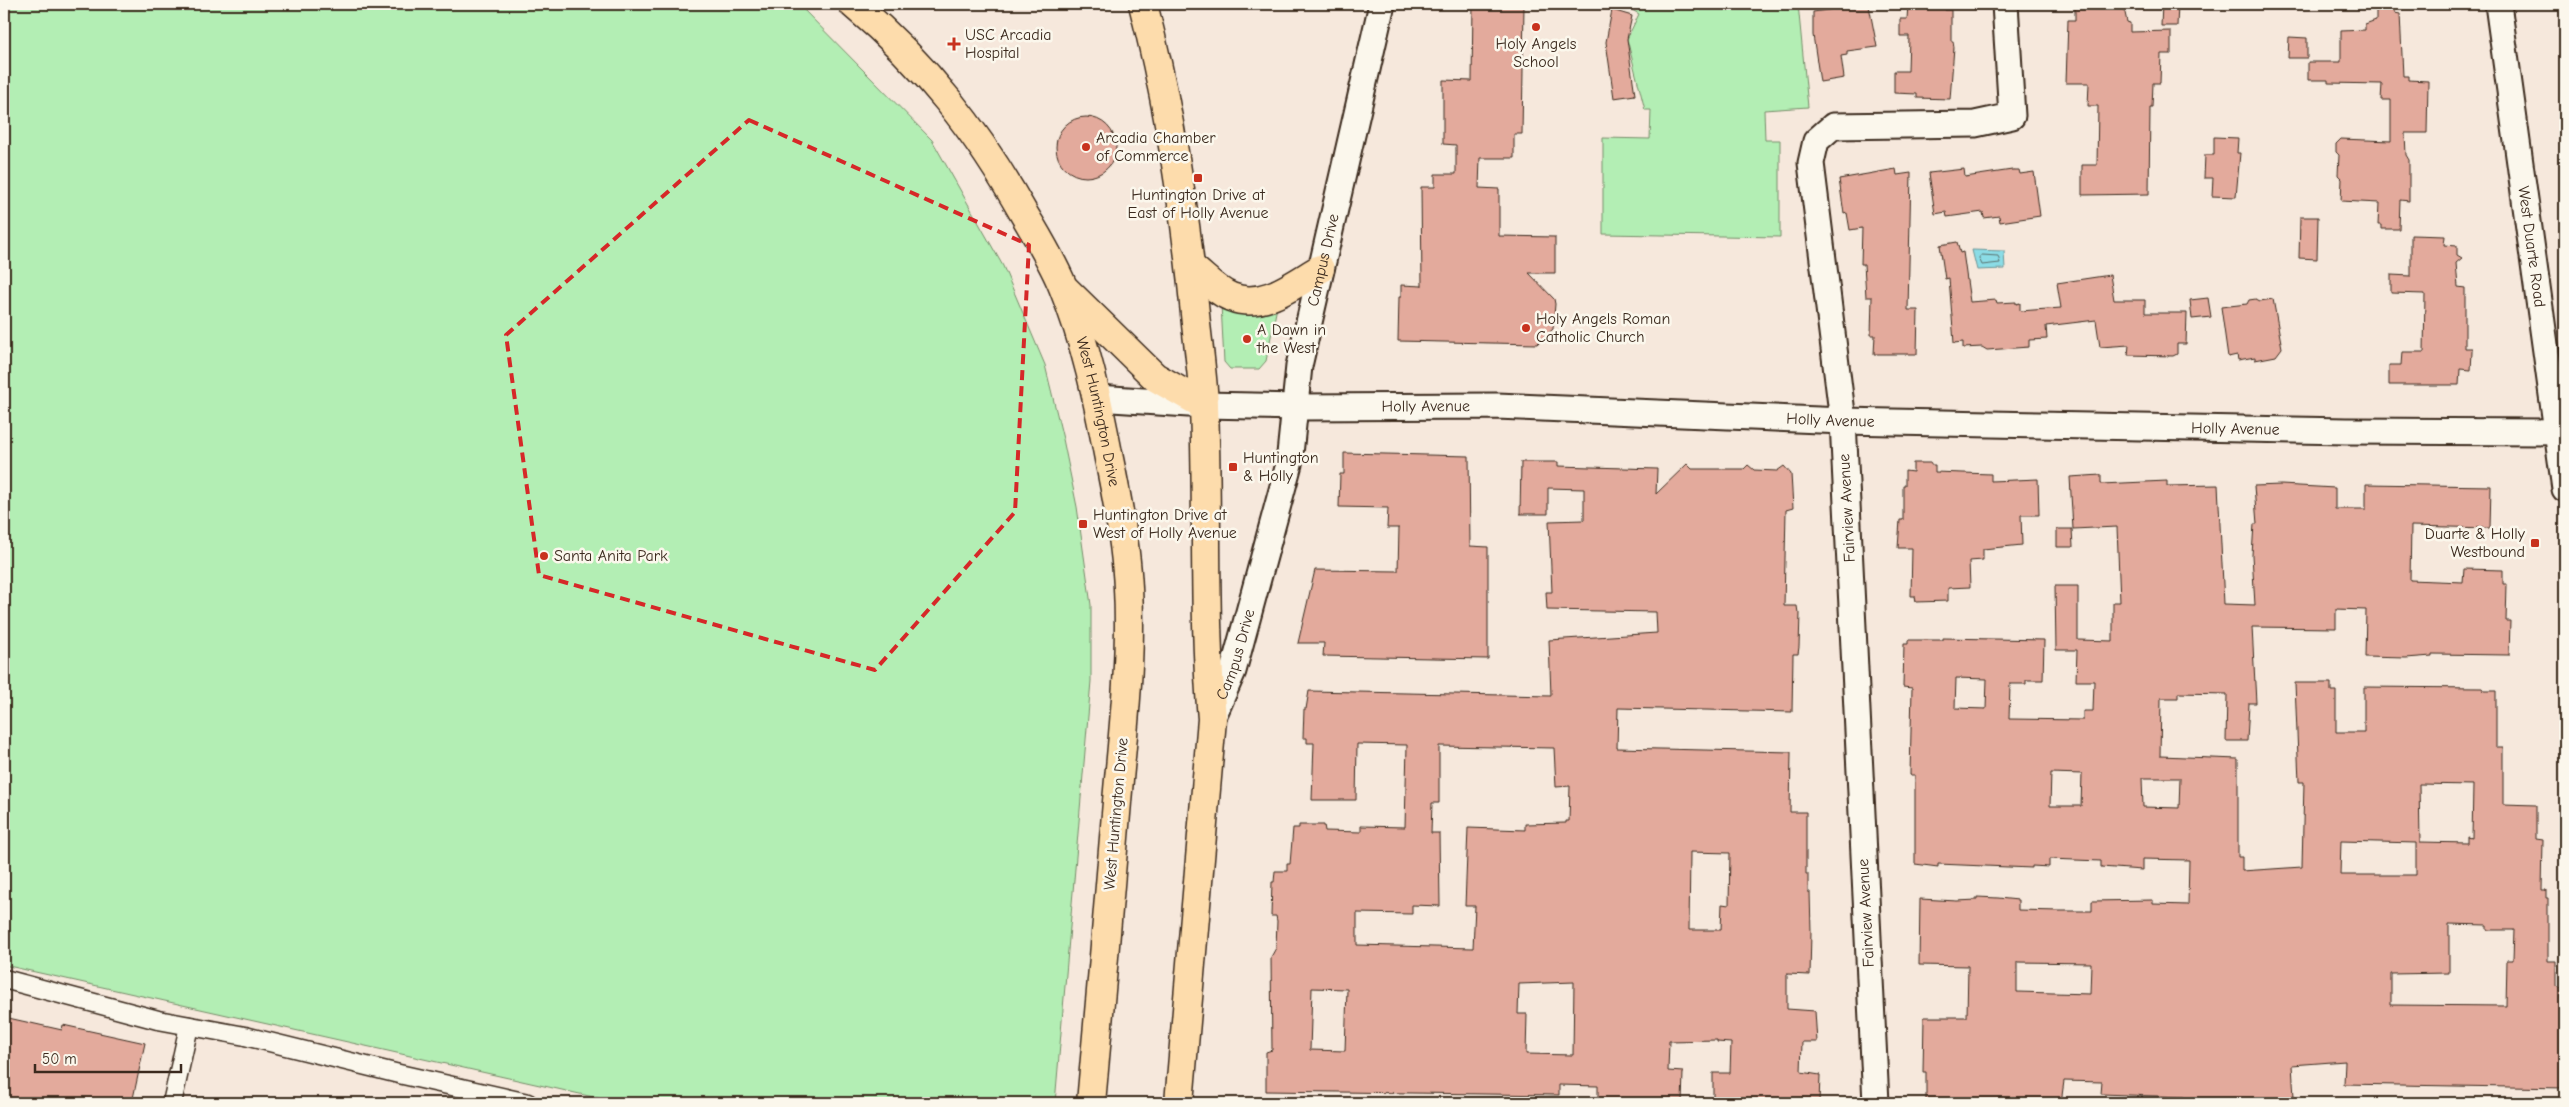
<svg xmlns="http://www.w3.org/2000/svg" width="2569" height="1107" font-family="'Comic Neue',sans-serif">
<style>
.green{fill:#b3eeb4;stroke:#778c69}
.water{fill:#8bdce6;stroke:#6b9596}
.lines{fill:none;stroke-linecap:round;stroke-linejoin:round}
.shore{stroke:#5b716e;stroke-width:1}
.building{fill:#e3aa9c;stroke:#3b2a1e;fill-rule:evenodd}
.street-casing{stroke:#3b2a1e;stroke-width:21}
.secondary-casing{stroke:#3b2a1e;stroke-width:29}
.primary-casing{stroke:#3b2a1e;stroke-width:31}
.street{stroke:#fbf7ec;stroke-width:18}
.secondary{stroke:#fbf7ec;stroke-width:25}
.primary{stroke:#fddcac;stroke-width:28}
.marked{fill:none;stroke:#d62828;stroke-width:4;stroke-dasharray:10 6;stroke-linejoin:round}
.poi-dot{fill:#c8321e;stroke:#fbf7ec;stroke-width:2}
.labels{text-anchor:middle;dominant-baseline:central;stroke-width:5;stroke-linejoin:round;paint-order:stroke}
.poi-label{font-size:16px;fill:#3b2a1e;stroke:#fbf7ec;text-anchor:start}
.street-label{font-size:16px;fill:#3b2a1e;stroke:#fbf7ec}
</style>
<rect width="100%" height="100%" fill="#f6e8dc"/>
<filter id="ink" filterUnits="userSpaceOnUse"><feTurbulence type="fractalNoise" baseFrequency=".02" numOctaves="2"/><feDisplacementMap in="SourceGraphic" scale="10" xChannelSelector="R" yChannelSelector="G"/><feConvolveMatrix kernelMatrix="1 2 1 2 8 2 1 2 1" color-interpolation-filters="sRGB"/></filter>
<g filter="url(#ink)">
<g class="green">
<path d="M4 4H798L932 140 1003 266 1045 365 1063 439 1077 507 1091 605V681L1055 1103H620L4 965Z"/>
<path d="M1622 4H1798L1808 107 1764 110 1765 140H1780V237L1603 234V138L1650 139 1651 110H1645L1627 39 1639 14Z"/>
<path d="M1221 304 1277 307 1266 361 1259 369H1230L1224 362Z"/>
</g>
<path class="water" d="M1972 250 2004 251 2005 269 1977 270Z"/>
<g class="lines">
<path class="shore" d="M1982 255 1998 256 2000 263 1982 265 1979 258Z"/>
</g>
<g class="building">
<path d="M1473 4H1524L1522 134H1514V158H1480L1479 188 1499 189V236L1555 237V273H1529L1554 299 1555 304 1553 329 1537 344 1398 341 1399 297H1401V285L1422 286 1421 187H1435V174H1456V145L1443 144V80L1472 81Z"/>
<path d="M1908 4H1945V10H1951V41H1953L1954 47 1950 99 1917 98V94L1894 93V71H1908L1909 36H1900V19H1907Z"/>
<path d="M2079 4H2123L2127 22 2130 23V32L2171 31V54H2161L2160 83H2153L2152 107H2150L2149 194 2082 195V165H2097L2098 106H2088L2089 83H2066L2068 20H2075V8Z"/>
<path d="M2162 4H2178L2177 26H2161Z"/>
<path d="M2376 4H2395V13L2400 14 2403 76H2408V80L2428 81 2427 133H2405L2406 155 2409 160V201L2400 200 2399 229H2382V225H2378L2379 203 2341 201 2342 179 2338 175 2339 155 2336 152V144L2341 139 2391 141V100H2381L2382 84 2328 83V80H2308V62H2341V31L2365 30V24L2376 20Z"/>
<path d="M1857 6H1869L1877 47 1847 51V55L1841 56 1844 78 1820 82 1813 35V12Z"/>
<path d="M1612 10 1632 16 1627 39 1635 95 1614 98 1606 42Z"/>
<path d="M2289 37 2307 38V58H2288Z"/>
<circle cx="1086" cy="147" r="30"/>
<path d="M2214 137 2238 138 2237 153H2240L2236 197 2212 196 2213 178H2204L2205 155H2214Z"/>
<path d="M1896 169 1897 175 1911 173 1908 310H1918L1917 354H1874L1875 335H1871L1872 297H1866L1864 264H1861L1862 228 1850 230 1847 213 1844 214 1839 179Z"/>
<path d="M1964 169 1965 177 2012 170H2019L2020 174 2034 172 2040 216 2000 222 1999 216 1984 218 1983 212 1947 217 1946 212 1935 214 1929 173Z"/>
<path d="M2300 217H2318L2317 259 2299 258Z"/>
<path d="M2411 235 2445 236 2444 245 2457 246V255L2462 258 2456 263 2458 287 2465 288V348H2472V352L2471 370 2460 369 2459 385H2389V365H2401L2402 352H2424L2425 294 2391 293V275L2411 276Z"/>
<path d="M1957 242 1960 253 1963 252 1970 302 1996 300 1997 303 2016 302V304L2020 303V311L2061 308 2057 283 2110 275 2114 300H2145V313H2187L2186 344H2177V354L2173 356 2128 355 2129 345 2100 347 2096 320 2046 326 2047 339 2029 340V347L1987 350 1982 347 1963 348V342L1954 343 1949 278 1945 279 1940 245Z"/>
<path d="M2208 298 2211 317 2192 319 2190 300Z"/>
<path d="M2256 299 2260 301 2273 299 2282 348 2276 356 2255 360V357L2238 360 2237 355 2228 357 2221 307 2247 304 2249 300Z"/>
<path d="M1344 453 1469 456 1470 546 1488 547V659L1323 656 1324 643H1298L1315 570 1398 571 1399 528H1387L1388 508 1339 507 1340 474H1344Z"/>
<path d="M1521 462H1558V466L1657 469 1656 494 1687 464 1692 469H1744L1748 465 1754 470 1777 471 1784 466 1791 474 1793 508 1786 510 1784 606H1797L1798 613H1800L1799 647 1798 654H1793L1792 712 1618 708 1617 748 1791 752 1790 812H1806V874H1808V892H1810L1811 932 1810 975 1787 974V1009L1815 1011 1817 1042H1802L1801 1072 1820 1075 1819 1103H1713V1073H1730L1731 1043 1717 1042V1040L1669 1041 1668 1071 1683 1072 1682 1103H1603V1099H1598V1086L1559 1085V1095L1266 1091V1052L1272 1050 1271 957 1276 948 1277 921 1276 916H1271L1272 882H1274L1275 871H1287V864H1290L1293 828H1299V825H1324L1325 831 1361 832V826L1405 827 1407 745 1357 744 1356 800H1312L1314 743H1307V738H1303L1304 709H1306L1309 691 1551 696 1549 640 1657 633 1656 612 1547 610 1546 592H1552L1549 521 1584 520V489L1548 488V514H1520ZM1439 746 1554 748 1556 787 1570 786 1569 821H1566V823L1525 824V830L1468 828 1465 906H1475L1473 948 1357 945V913L1412 914V905L1440 906 1439 833H1431L1432 803H1439ZM1690 852 1730 853 1729 905 1722 904 1721 930H1689ZM1574 982 1573 1055 1526 1054 1527 1014H1518L1519 984ZM1312 988 1347 989 1345 1051 1310 1050Z"/>
<path d="M1913 463H1931V465H1935V472L1991 474V481L2038 479 2039 515H2021L2022 545 1983 549V560L1969 561 1970 587 1948 588V601L1916 602 1915 596H1911L1912 548H1898L1900 520H1903V485H1905V471L1913 472Z"/>
<path d="M2101 475V484L2167 481V486L2218 485 2224 604 2255 605 2252 555 2254 524H2257L2254 486 2281 485 2335 488V509H2366V484L2491 486 2490 528 2411 526 2410 580 2463 582 2464 569 2503 570V584H2507L2506 621H2510L2509 655 2432 654V656L2406 658 2365 657 2366 610 2336 609V628L2252 627 2256 703H2249L2247 741H2226L2227 694 2178 693V698H2161L2160 756 2238 759V857H2242V871L2302 867 2304 782H2299L2295 683H2331V691H2336V732H2364V687L2482 688 2484 691H2496V747H2503V804L2536 805V839L2543 840 2542 890H2546V898H2548V961H2556V986L2562 990 2561 1015 2565 1018V1088L2344 1084 2345 1061 2292 1065 2294 1097 2266 1099V1103H2184V1097L2101 1094 2102 1082 2064 1081 2061 1103H1926V1072H1923L1924 1017H1967L1968 966 1919 965 1920 899 1957 901 1977 900V897L1998 898 2018 900V910L2059 911H2092V901L2153 900V904L2188 905 2189 860 2142 859V870L2101 867V861L2049 859V867L2032 866V868L1938 864V867L1915 864V775H1910L1912 688 1903 687 1904 644H1908V640H1943V638L2044 640 2043 680H2026V684H2010L2009 719 2083 720V711H2093L2094 681H2076L2077 650H2056L2055 586H2078V640L2113 641V602H2120L2117 527 2073 529 2070 477ZM1956 678 1987 679 1986 709 1955 708ZM2051 773 2082 774 2081 806H2050ZM2142 778H2180L2179 808 2143 807ZM2419 784 2473 785 2472 838 2468 837V843L2420 842ZM2341 841 2416 843V875H2340ZM2449 924 2487 925V930H2514L2513 960H2507L2506 1006 2391 1005V974L2449 973ZM2017 962 2091 963 2090 994 2017 992Z"/>
<path d="M2057 529H2072L2073 547H2057Z"/>
<path d="M4 1017 62 1030 63 1025 145 1043 132 1103H4Z"/>
</g>
<g class="lines">
<defs>
<g id="street">
<path d="M4 979 158 1020 245 1036 399 1074 528 1103"/>
<path d="M172 1103 189 1026"/>
</g>
<g id="secondary">
<path id="s1" d="M2498 4 2565 489"/>
<path id="s2" d="M1097 398 1204 405 1296 407 1497 406 1843 421 2347 431 2565 432"/>
<path id="s3" d="M1212 719 1233 671 1289 464 1299 366 1382 4"/>
<path d="M1876 1103 1843 421 1811 163 1816 141 1833 126 1975 124 2012 116 2005 4"/>
</g>
<g id="primary">
<path id="s4" d="M853 4C926 65 978 132 1024 214 1038 238 1053 262 1063 287 1086 343 1098 401 1109 459 1118 502 1126 545 1128 588 1132 659 1123 731 1117 802 1109 902 1100 1003 1091 1103"/>
<path d="M1143 4C1170 109 1186 215 1196 324 1199 351 1203 379 1204 406 1208 511 1203 615 1212 719L1179 1103"/>
<path d="M1191 267C1204 277 1216 291 1231 297 1263 310 1294 284 1320 269"/>
<path d="M1066 290 1155 377 1204 405"/>
</g>
</defs>
<use href="#street" class="street-casing"/>
<use href="#secondary" class="secondary-casing"/>
<use href="#primary" class="primary-casing"/>
<use href="#street" class="street"/>
<use href="#secondary" class="secondary"/>
<use href="#primary" class="primary"/>
</g>
</g>
<path class="marked" d="M749 120 1029 245 1015 512 875 670 539 575 506 335Z"/>
<g class="poi-dot">
<circle cx="1536" cy="27" r="5"/>
<path d="M951.5 36.5h5v5h5v5h-5v5h-5v-5h-5v-5h5z"/>
<circle cx="1086" cy="147" r="5"/>
<rect x="1193" y="173" width="10" height="10" rx="2.5"/>
<circle cx="1526" cy="328" r="5"/>
<circle cx="1247" cy="339" r="5"/>
<rect x="1228" y="462" width="10" height="10" rx="2.5"/>
<rect x="1078" y="519" width="10" height="10" rx="2.5"/>
<rect x="2530" y="538" width="10" height="10" rx="2.5"/>
<circle cx="544" cy="556" r="5"/>
</g>
<g class="labels">
<g class="poi-label">
<text x="965" y="35">USC Arcadia<tspan x="965" dy="18">Hospital</tspan></text>
<text x="1536" y="44" text-anchor="middle">Holy Angels<tspan x="1536" dy="18">School</tspan></text>
<text x="1096" y="138">Arcadia Chamber<tspan x="1096" dy="18">of Commerce</tspan></text>
<text x="1198" y="195" text-anchor="middle">Huntington Drive at<tspan x="1198" dy="18">East of Holly Avenue</tspan></text>
<text x="1536" y="319">Holy Angels Roman<tspan x="1536" dy="18">Catholic Church</tspan></text>
<text x="1257" y="330">A Dawn in<tspan x="1257" dy="18">the West</tspan></text>
<text x="1243" y="458">Huntington<tspan x="1243" dy="18">&amp; Holly</tspan></text>
<text x="1093" y="515">Huntington Drive at<tspan x="1093" dy="18">West of Holly Avenue</tspan></text>
<text x="2525" y="534" text-anchor="end">Duarte &amp; Holly<tspan x="2525" dy="18">Westbound</tspan></text>
<text x="554" y="556">Santa Anita Park</text>
</g>
<g class="street-label">
<text stroke="none"><textPath href="#s1" startOffset="245">West Duarte Road</textPath></text>
<text stroke="none"><textPath href="#s3" startOffset="474">Campus Drive</textPath></text>
<text stroke="none"><textPath href="#s2" startOffset="329">Holly Avenue</textPath></text>
<text stroke="none"><textPath href="#s4" startOffset="485">West Huntington Drive</textPath></text>
<text stroke="none"><textPath href="#s2" startOffset="734">Holly Avenue</textPath></text>
<text stroke="none"><textPath href="#s2" startOffset="1139">Holly Avenue</textPath></text>
<text transform="translate(1847 508) rotate(-93)">Fairview Avenue</text>
<text stroke="none"><textPath href="#s3" startOffset="69">Campus Drive</textPath></text>
<text transform="translate(1116 814) rotate(-85)">West Huntington Drive</text>
<text transform="translate(1866 913) rotate(-93)">Fairview Avenue</text>
</g>
</g>
<rect width="2569" height="1107" fill="none" stroke="#fbf7ec" stroke-width="20"/>
<rect x="10" y="10" width="2549" height="1087" fill="none" stroke="#3b2a1e" stroke-width="2" filter="url(#ink)"/>
<path d="M35 1064v8h146v-8" fill="none" stroke="#3b2a1e" stroke-width="2.5"/>
<text x="42" y="1064" font-size="15" fill="#3b2a1e" stroke="#fbf7ec" stroke-width="4" paint-order="stroke">50 m</text>
</svg>
